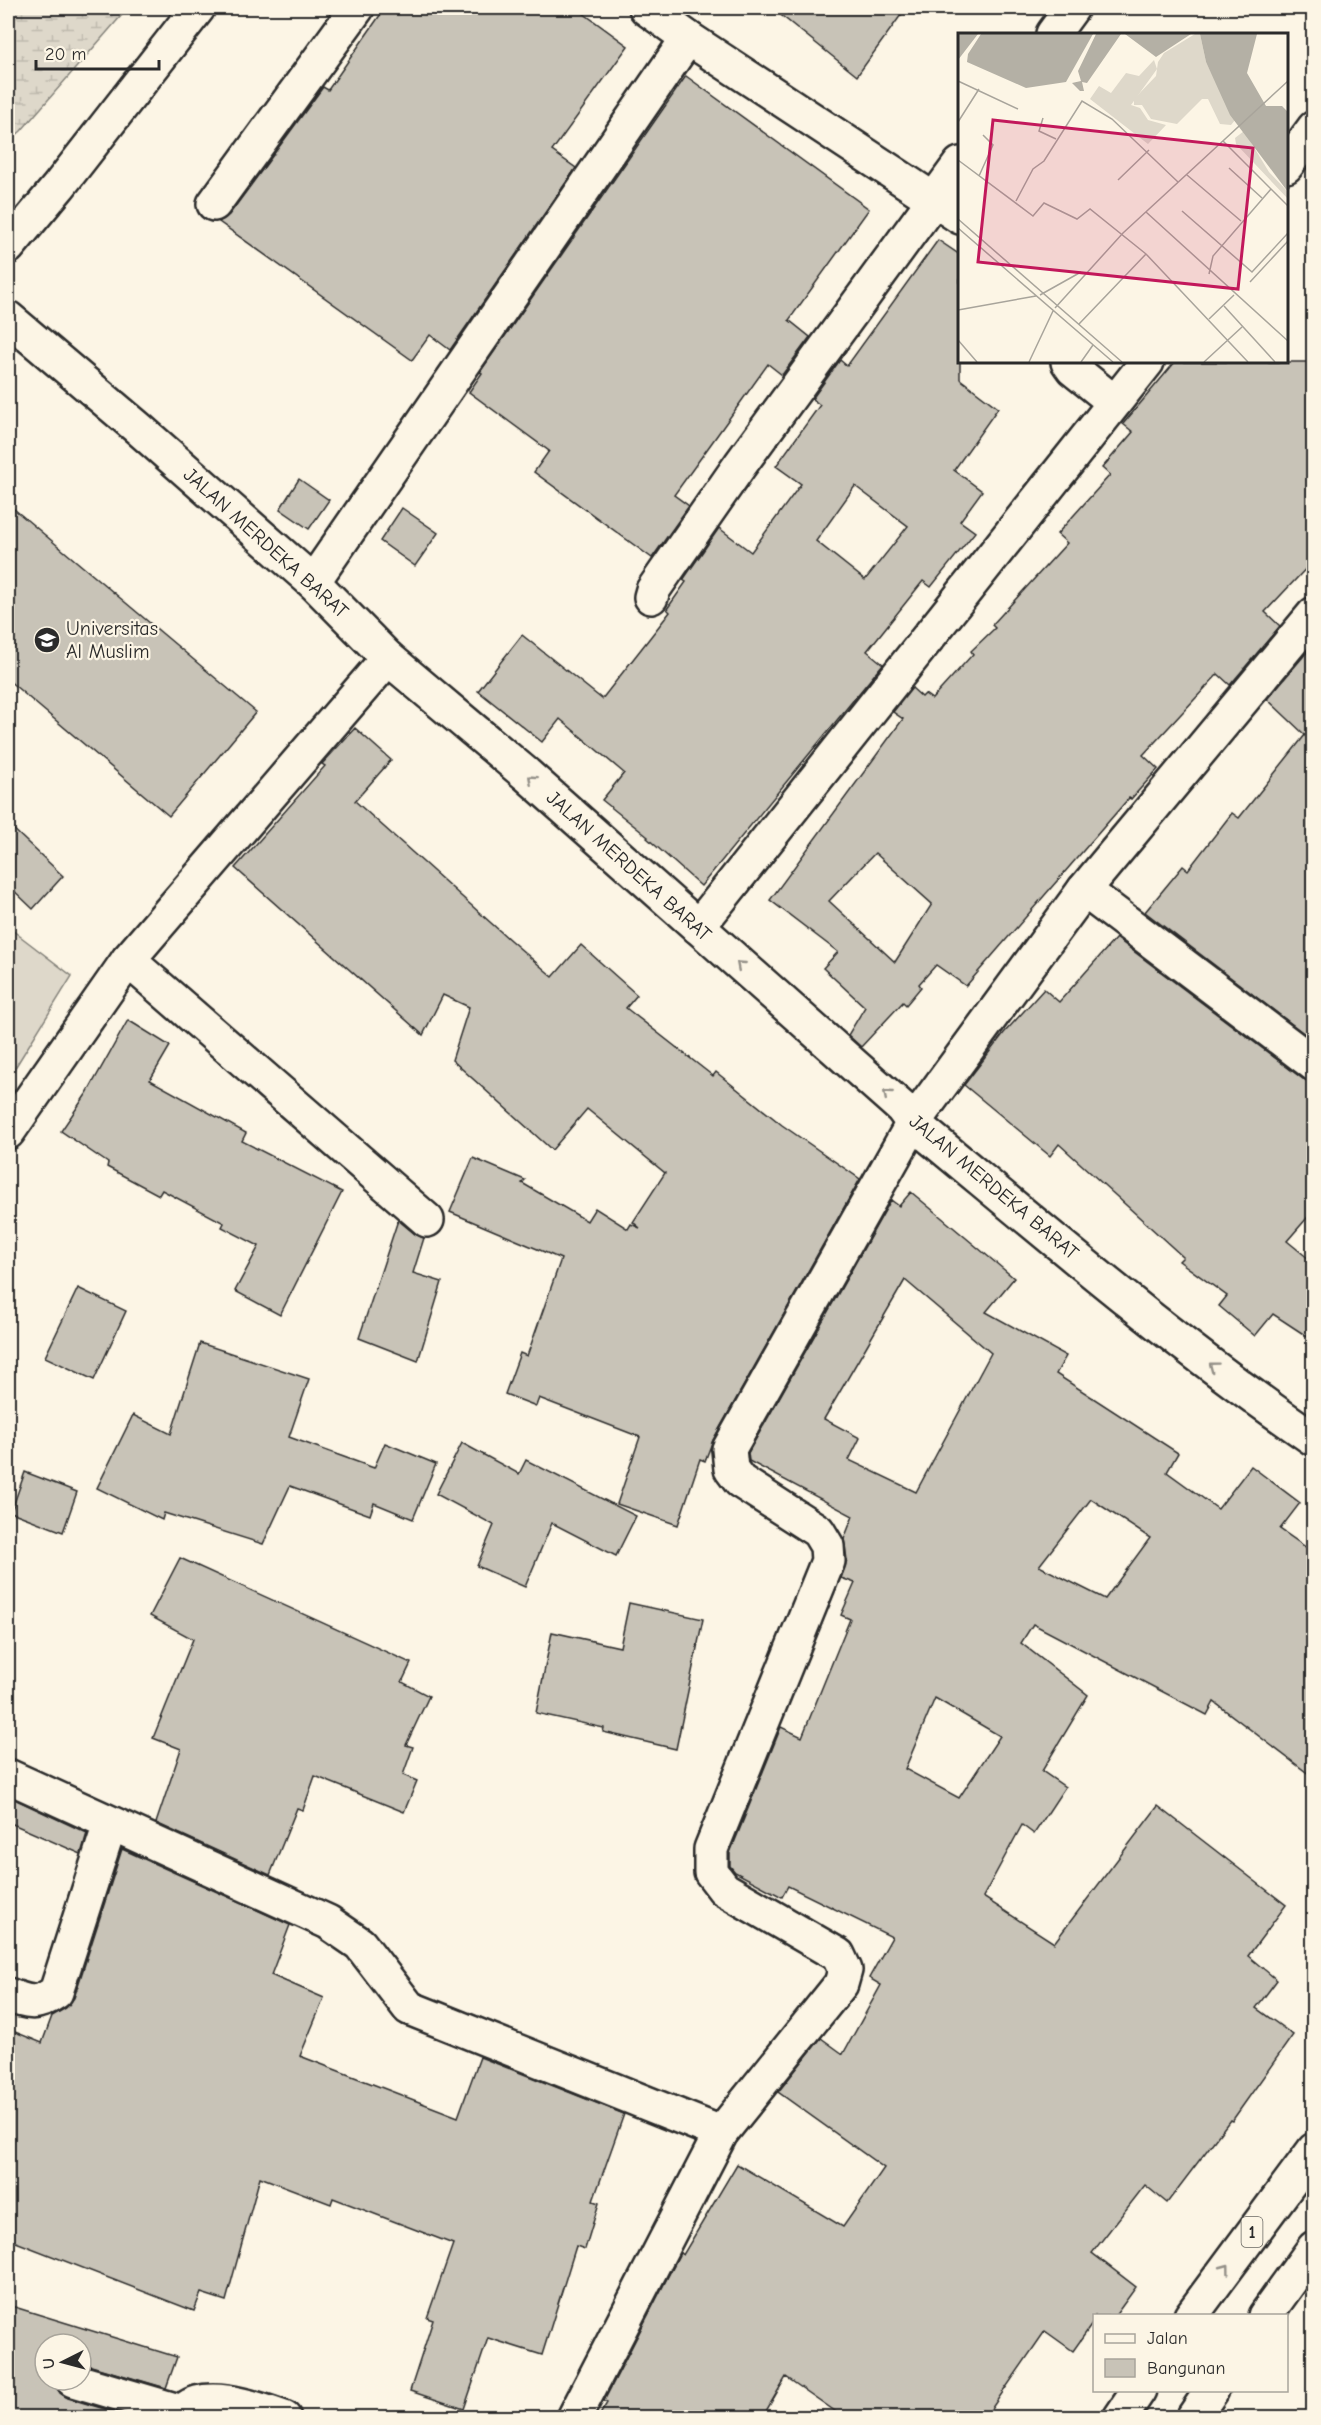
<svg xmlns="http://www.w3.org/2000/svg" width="1321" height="2425" font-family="'Comic Neue',sans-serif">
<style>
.grass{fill:#ded8ca;stroke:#84827a;stroke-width:1.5}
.wetland{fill:url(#wetland-marsh);stroke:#84827a;stroke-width:1.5}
.building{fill:#c8c3b7;stroke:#2b2b2b;stroke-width:1.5;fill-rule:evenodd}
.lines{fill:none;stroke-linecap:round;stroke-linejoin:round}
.minor-casing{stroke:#2b2b2b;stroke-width:38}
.secondary-casing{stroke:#2b2b2b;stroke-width:38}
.trunk-casing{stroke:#2b2b2b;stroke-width:38}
.minor{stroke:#fcf5e5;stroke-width:33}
.secondary{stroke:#fcf5e5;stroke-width:33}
.trunk{stroke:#fcf5e5;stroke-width:33}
.oneway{stroke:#949088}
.labels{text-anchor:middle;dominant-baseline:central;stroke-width:4.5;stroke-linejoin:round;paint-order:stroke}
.shield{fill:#fcf5e5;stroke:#6a6863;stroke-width:1.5}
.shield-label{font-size:18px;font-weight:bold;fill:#2b2b2b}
.street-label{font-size:20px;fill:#2b2b2b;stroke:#fcf5e5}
.poi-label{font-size:20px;fill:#2b2b2b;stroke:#fcf5e5;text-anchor:start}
.inset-road{fill:none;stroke:#a8a49b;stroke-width:1.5}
.view{fill:#c2185b;fill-opacity:0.15;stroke:#c2185b;stroke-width:3}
.inset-edge{fill:none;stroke:#2b2b2b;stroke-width:3}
</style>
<defs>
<pattern id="wetland-marsh" width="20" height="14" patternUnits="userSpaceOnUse" patternTransform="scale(1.5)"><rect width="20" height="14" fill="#ded8ca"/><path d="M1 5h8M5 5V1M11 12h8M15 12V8" fill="none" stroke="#bfbaae"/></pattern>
</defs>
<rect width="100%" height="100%" fill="#fcf5e5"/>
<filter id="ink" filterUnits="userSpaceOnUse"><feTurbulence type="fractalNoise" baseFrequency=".0167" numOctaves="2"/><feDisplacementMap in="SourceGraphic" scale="12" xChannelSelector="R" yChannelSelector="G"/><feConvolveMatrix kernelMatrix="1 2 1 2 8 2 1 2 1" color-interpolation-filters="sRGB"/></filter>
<g filter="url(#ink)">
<path class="grass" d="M8 927 72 976 8 1079Z"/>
<path class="wetland" d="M8 8H128L21 131 8 142Z"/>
<g class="building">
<path d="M385 8H576L628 46 552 151 576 168 450 350 430 335 412 360 219 222 229 215 323 87 328 90Z"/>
<path d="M772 8H906L857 76Z"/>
<path d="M686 76 869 209 789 320 810 337 782 375 768 364 713 441 674 495 689 506 652 558 534 472 549 451 469 392 482 373 480 372Z"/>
<path d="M938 240 960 255V379L998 408 954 470 982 491 960 521 975 532 931 587 923 581 867 651 883 664 701 886 647 838 648 837 602 800 624 773 560 719 542 742 478 691 522 635 602 699 670 612 667 609 686 582 683 580 719 528 751 552 801 484 776 466 820 405 812 399 840 360 847 366ZM855 486 908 526 865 580 816 541Z"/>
<path d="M1175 362H1314V560L1265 612 1280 626 1230 685 1218 674 1143 755 1158 769 1131 799 1129 798 966 986 936 965 919 984 921 987 906 1005 903 1002 861 1047 848 1035 865 1007 823 968 838 952 770 900 903 719 893 712 912 688 922 697 925 694 932 699 973 654 971 651 995 628 992 625 1067 543 1057 534 1110 475 1102 468 1133 432 1123 424ZM875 853 932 904 895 962 829 901Z"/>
<path d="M299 479 329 500 309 529 280 509Z"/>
<path d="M8 504 256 712 169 816 8 680Z"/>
<path d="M402 508 438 533 415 566 380 541Z"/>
<path d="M1308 651 1314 656V1034L1310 1038 1145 912 1183 866 1188 870 1232 813 1239 818 1305 735 1267 699Z"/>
<path d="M355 728 391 760 355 801 510 940 553 977 581 945 637 995 626 1008 713 1076 716 1072 782 1125 860 1179 713 1440 705 1461 700 1459 678 1525 617 1504 640 1437 539 1398 536 1406 505 1394 520 1353 527 1356 561 1259 450 1212 473 1158 525 1180 522 1183 587 1221 595 1208 628 1229 631 1224 640 1228 633 1222 665 1173 587 1109 552 1150 452 1060 469 1007 443 995 423 1035 235 868 325 766 322 764Z"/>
<path d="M8 824 63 876 33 909 8 885Z"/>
<path d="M1116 938 1303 1079 1314 1082V1210L1287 1241 1314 1263V1341L1273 1314 1255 1336 1219 1306 1227 1296 1179 1261 1183 1257 1059 1144 1050 1156 964 1085 1004 1033 1044 989 1059 1002Z"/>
<path d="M128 1020 170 1046 150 1080 246 1133 242 1141 342 1192 280 1315 235 1291 259 1246 222 1227 224 1223 162 1190 159 1195 107 1167 108 1163 61 1131 87 1093Z"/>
<path d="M911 1192 1014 1278 986 1312 1066 1356 1056 1374 1178 1453 1167 1472 1218 1509 1251 1466 1300 1503 1280 1529 1314 1553V1778L1214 1702 1207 1715 1033 1624 1021 1643 1088 1695 1042 1771 1065 1787 1034 1834 1022 1825 983 1897 1054 1943 1158 1806 1286 1905 1248 1956 1277 1980 1256 2008 1293 2035 1232 2121 1230 2120 1167 2203 1145 2185 1092 2253 1136 2287 1115 2316H1095V2320L1073 2351 1045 2331 985 2418H845L786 2377 762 2418H598L607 2403 604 2401 680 2253 683 2255 737 2164 843 2227 884 2168 778 2092 821 2038 843 2054 881 1985 869 1978 892 1937 788 1886 782 1897 735 1872 730 1866V1853L781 1727 802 1737 850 1619 841 1615 855 1583 841 1578 847 1560 844 1539 853 1516 749 1461 748 1453 891 1200 899 1206ZM905 1280 991 1353 916 1492 849 1460 860 1438 824 1419ZM1091 1499 1150 1538 1105 1599 1039 1566ZM935 1698 1000 1736 959 1798 905 1769Z"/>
<path d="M398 1220 415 1234 424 1238 413 1273 442 1282 418 1361 359 1338Z"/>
<path d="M78 1288 126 1311 94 1380 45 1357Z"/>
<path d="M200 1343 309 1379 289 1437 374 1468 385 1443 436 1464 413 1519 374 1503 370 1515 290 1486 263 1544 164 1513 162 1520 97 1488 133 1415 171 1434Z"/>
<path d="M462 1443 519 1474 526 1460 636 1516 616 1556 552 1523 525 1587 477 1566 494 1525 436 1494Z"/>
<path d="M25 1472 77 1492 63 1532 11 1512Z"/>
<path d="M180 1558 411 1663 402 1682 429 1696 406 1745 413 1747 403 1775 417 1781 404 1812 315 1776 303 1810 297 1808 270 1875 156 1823 181 1749 153 1738 193 1639 150 1616Z"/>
<path d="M629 1603 703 1619 676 1749 603 1732 604 1728 536 1713 552 1632 620 1647Z"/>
<path d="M8 1796 87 1833 81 1854 8 1822Z"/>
<path d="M122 1849 290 1925 271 1975 324 1998 300 2056 458 2117 480 2057 624 2114 593 2201 599 2203 585 2249 576 2246 542 2355 488 2338 464 2409 410 2391 433 2320 427 2318 453 2244 333 2198 331 2204 260 2177 226 2301 201 2293 194 2311 8 2239V2029L42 2043 52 2016 66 2008 74 1998Z"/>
<path d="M8 2305 177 2357 166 2388 81 2363V2344H45V2380H55L60 2393 68 2398 134 2418H8Z"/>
</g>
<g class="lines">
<defs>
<g id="minor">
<path d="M646 8 688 38 960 217"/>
<path d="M1053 34 1072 8"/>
<path d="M1286 166 1314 128"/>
<path d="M214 204 357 8"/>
<path d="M8 247 59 186 198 8"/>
<path d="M1068 362 1073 369 1114 402"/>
<path d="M313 582 688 38"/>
<path d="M651 597 653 590 740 465 960 164"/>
<path d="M1084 890 1314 1064"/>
<path d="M698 927 1147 362"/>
<path d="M128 960 427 1220"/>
<path d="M8 1132 128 960 388 658"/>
<path d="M8 1776 328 1922 360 1944 409 2008 721 2133"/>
<path d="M8 1995C29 2003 36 2006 56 1992L110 1824"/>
<path d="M73 2380 182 2412"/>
<path d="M180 2418C193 2384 262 2410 284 2418"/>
<path d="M574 2418 721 2133 841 1984 845 1970 838 1955 724 1889 711 1872V1849L828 1561 827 1546 818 1531 740 1481 731 1469 729 1449 913 1123 1084 890 1314 614"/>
</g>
<path id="secondary" d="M8 318 138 428 313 582 388 658 526 774 902 1108 913 1123C1044 1231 1173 1343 1314 1439"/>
<g id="trunk">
<path d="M1191 2316 1314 2150"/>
<path d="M1265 2316 1314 2248"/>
<path d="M1120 2418 1139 2390"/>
<path d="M1193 2418 1212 2390"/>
</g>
</defs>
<use href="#minor" class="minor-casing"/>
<use href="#secondary" class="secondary-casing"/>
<use href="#trunk" class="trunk-casing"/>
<use href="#minor" class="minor"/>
<use href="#secondary" class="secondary"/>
<use href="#trunk" class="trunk"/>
</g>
<defs><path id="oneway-chevron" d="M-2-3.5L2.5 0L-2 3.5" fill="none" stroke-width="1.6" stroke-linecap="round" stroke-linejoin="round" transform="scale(1.5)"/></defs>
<g class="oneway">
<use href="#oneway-chevron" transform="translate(532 779) rotate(-138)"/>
<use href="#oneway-chevron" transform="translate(740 965) rotate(-139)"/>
<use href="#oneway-chevron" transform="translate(887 1094) rotate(-139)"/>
<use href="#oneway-chevron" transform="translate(1213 1366) rotate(-143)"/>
<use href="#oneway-chevron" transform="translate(1226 2268) rotate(-53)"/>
</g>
</g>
<defs>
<symbol id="university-disc" viewBox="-11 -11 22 22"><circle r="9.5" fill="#2b2b2b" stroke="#fcf5e5"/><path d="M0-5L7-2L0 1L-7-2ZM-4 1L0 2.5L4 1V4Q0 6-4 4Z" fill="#fff"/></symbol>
</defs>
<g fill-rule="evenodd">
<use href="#university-disc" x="32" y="625" width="30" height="30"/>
</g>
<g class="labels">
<rect class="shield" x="1241.5" y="2217" width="21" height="30" rx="4.5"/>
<g class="shield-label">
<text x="1252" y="2232">1</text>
</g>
<g class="street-label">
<text transform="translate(266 543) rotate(42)">JALAN MERDEKA BARAT</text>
<text transform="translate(629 866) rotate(42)">JALAN MERDEKA BARAT</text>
<text transform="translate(994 1187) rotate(40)">JALAN MERDEKA BARAT</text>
</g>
<g class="poi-label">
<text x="66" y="628">Universitas<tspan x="66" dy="23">Al Muslim</tspan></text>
</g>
</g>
<g transform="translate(958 33)">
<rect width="330" height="330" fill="#fcf5e5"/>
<path d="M196 27 199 36 173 72 182 75 190 87 208 92 190 111 132 66 141 53 153 60 168 40 181 43Z" fill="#ded8ca"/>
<path d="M237 1H242L248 29 277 87 273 92 262 91 250 66H244L219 91 193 86 184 72H176V66L198 43 200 29 206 20ZM286 98 311 139 330 159V166L278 111 277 105Z" fill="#ded8ca"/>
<path d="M0 1H20L0 27ZM23 1H135L108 49 68 55 9 29 10 21ZM138 1H163L129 50 124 49 126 58H122L114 50 123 48 120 38ZM167 1H233L198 24ZM242 1H299L289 40 308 73H324L330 79V159L272 82 248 29Z" fill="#b4b0a5"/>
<path class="inset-road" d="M0 48 60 76M85 85 81 98 98 106M0 89 21 56M265 108 330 173M0 127 75 183 86 170 119 186 132 176 188 221 290 329M271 135 304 165M229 142 283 188M21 143 35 112 25 102M160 147 191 117M58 168 75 136 86 128 124 68 154 86 220 149M224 178 294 239 330 200M188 179 330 308M0 186 164 329M0 195 155 329M251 241 255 223 313 156M292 249 330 208M82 262 123 239M266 273 317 329M97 275 165 200 330 48M0 277 78 263M251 286 276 262M121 291 188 221M0 307 19 329M71 329 95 278M123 329 135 312M246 329 284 294"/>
<path class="view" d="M35 87 295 115 280 256 20 229Z"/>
<rect width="330" height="330" class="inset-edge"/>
</g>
<rect width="1321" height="2425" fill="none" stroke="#fcf5e5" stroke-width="30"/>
<rect x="15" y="15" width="1291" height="2395" fill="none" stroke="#2b2b2b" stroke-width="2" filter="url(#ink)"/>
<rect x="1093" y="2314" width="195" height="78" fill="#fcf5e5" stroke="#a8a49b" stroke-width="1.5"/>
<rect x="1105" y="2334" width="30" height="9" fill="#fcf5e5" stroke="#a8a49b" stroke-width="1.5"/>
<text x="1147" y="2344" font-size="18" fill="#2b2b2b">Jalan</text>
<rect x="1105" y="2359" width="30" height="18" fill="#c8c3b7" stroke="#a8a49b" stroke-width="1.5"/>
<text x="1147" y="2374" font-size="18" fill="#2b2b2b">Bangunan</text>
<g transform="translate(63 2362) rotate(264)"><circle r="28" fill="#fcf5e5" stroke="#a8a49b" stroke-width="1.5"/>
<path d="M0-4.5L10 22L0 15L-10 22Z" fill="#2b2b2b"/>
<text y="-9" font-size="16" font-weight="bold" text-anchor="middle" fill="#2b2b2b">U</text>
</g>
<path d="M36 60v9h123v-9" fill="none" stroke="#2b2b2b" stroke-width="3"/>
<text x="45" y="60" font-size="18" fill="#2b2b2b" stroke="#fcf5e5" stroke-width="4.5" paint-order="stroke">20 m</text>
</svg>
